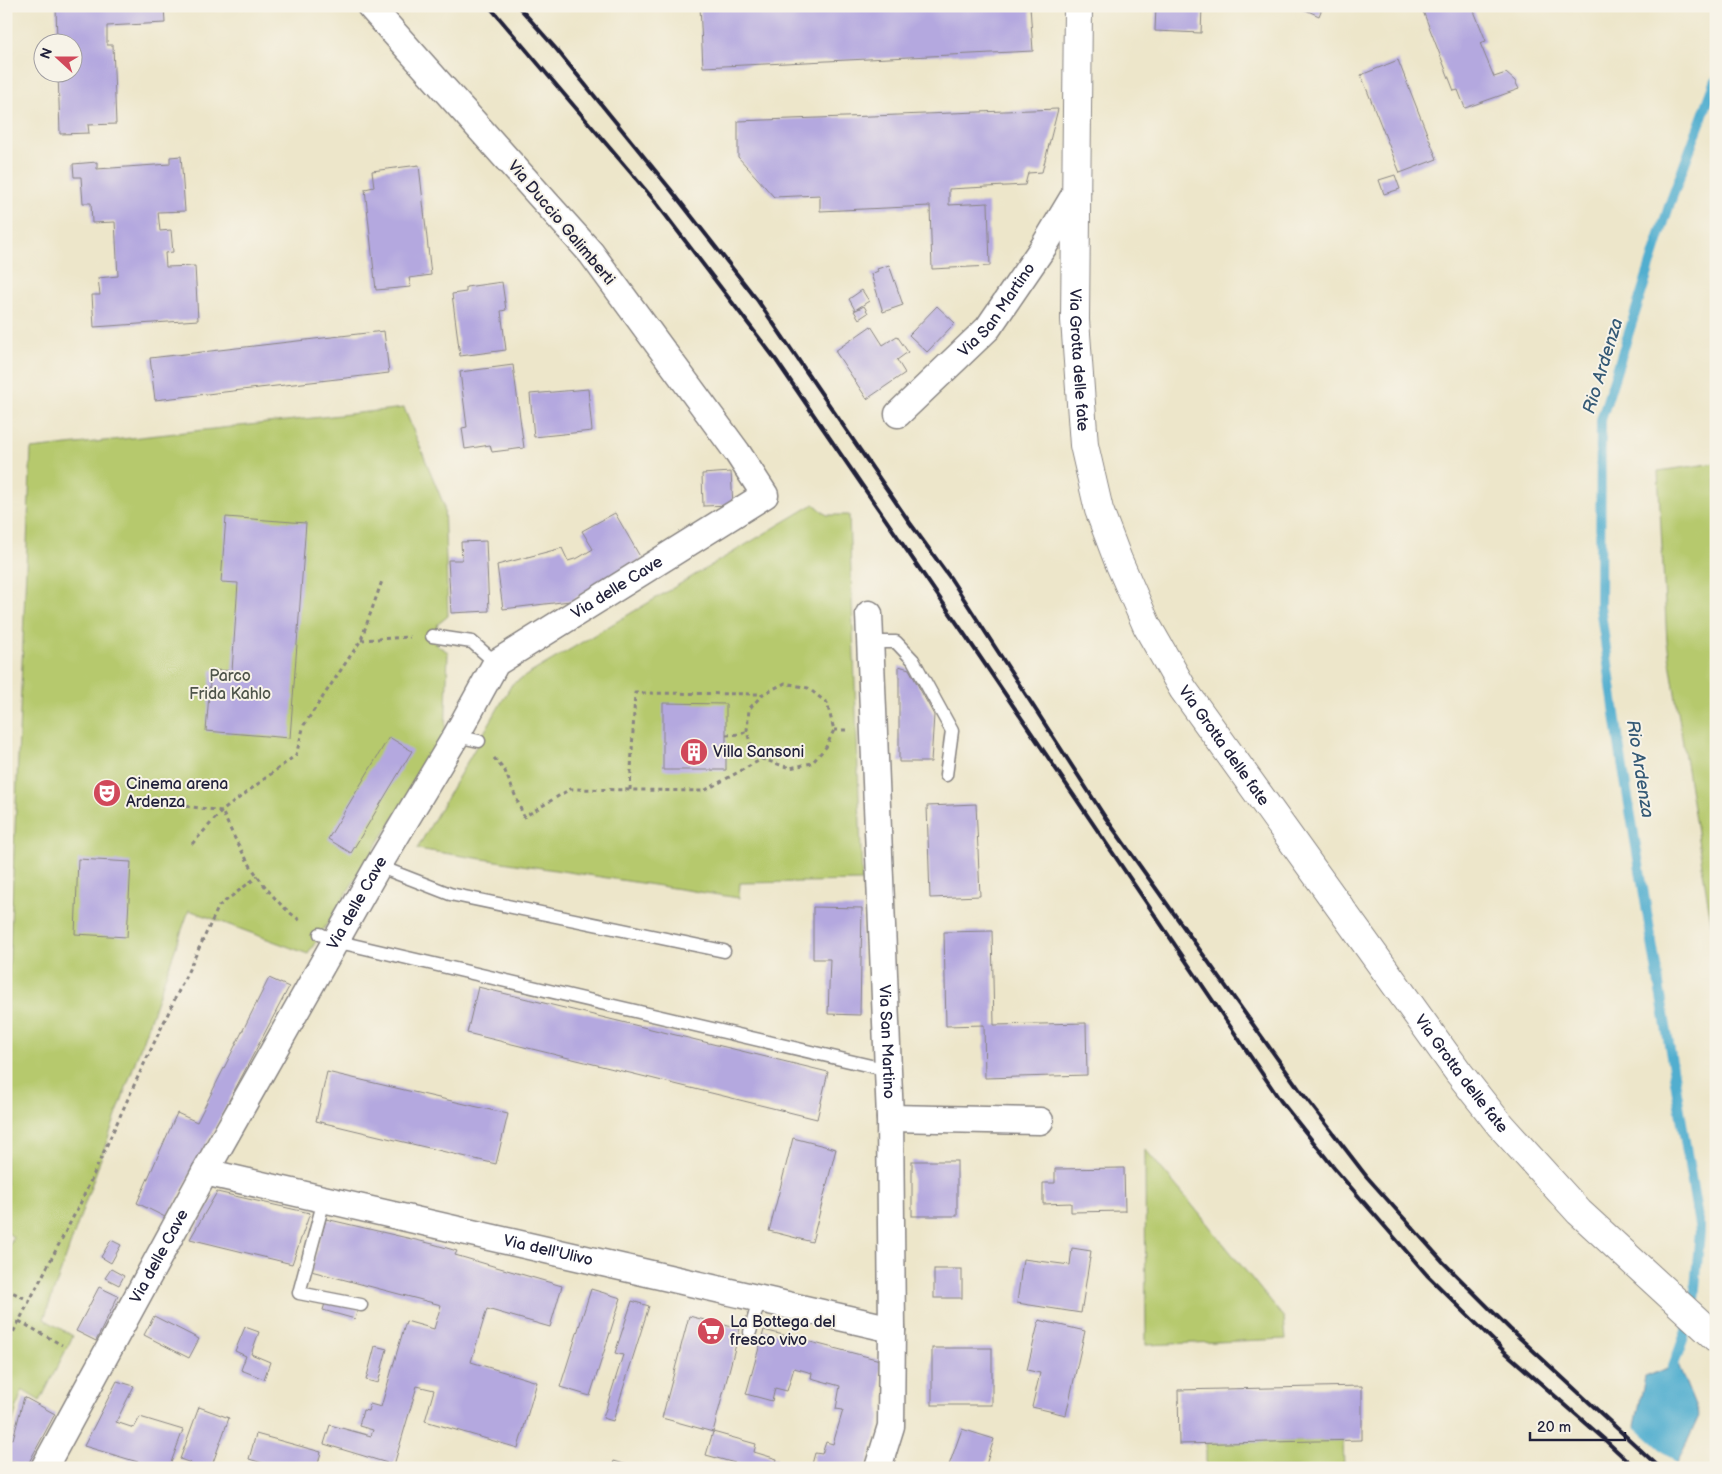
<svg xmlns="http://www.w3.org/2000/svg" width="1722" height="1474" font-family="'Balsamiq Sans',sans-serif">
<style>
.green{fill:#b6c96d;stroke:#6c7654}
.water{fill:#51aecf;stroke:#3a6885}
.pier{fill:#ede6ca}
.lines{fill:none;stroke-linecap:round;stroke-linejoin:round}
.stream{stroke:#51aecf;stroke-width:10}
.building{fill:#b4a8df}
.service-casing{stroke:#888482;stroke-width:15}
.minor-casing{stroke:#888482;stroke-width:29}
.tertiary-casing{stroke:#888482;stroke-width:30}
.path{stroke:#888482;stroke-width:3;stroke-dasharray:4 4;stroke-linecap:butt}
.service{stroke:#fff;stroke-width:12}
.minor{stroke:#fff;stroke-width:26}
.tertiary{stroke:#fff;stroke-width:28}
.rail{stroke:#22223b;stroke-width:4}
.labels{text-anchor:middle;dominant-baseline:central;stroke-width:4;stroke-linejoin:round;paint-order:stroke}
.street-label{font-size:16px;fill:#22223b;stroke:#f7f3e8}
.park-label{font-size:16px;fill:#4e544a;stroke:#f7f3e8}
.poi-label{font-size:16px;fill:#22223b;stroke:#f7f3e8;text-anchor:start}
.water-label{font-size:18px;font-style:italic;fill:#355a76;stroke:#f7f3e8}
</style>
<rect width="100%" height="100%" fill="#f7f3e8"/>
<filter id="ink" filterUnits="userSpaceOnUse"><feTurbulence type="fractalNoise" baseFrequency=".02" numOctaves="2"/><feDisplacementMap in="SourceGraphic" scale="10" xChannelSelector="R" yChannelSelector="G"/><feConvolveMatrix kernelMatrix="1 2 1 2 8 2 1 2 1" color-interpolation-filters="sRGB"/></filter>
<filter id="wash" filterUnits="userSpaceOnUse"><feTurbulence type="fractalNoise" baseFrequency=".0096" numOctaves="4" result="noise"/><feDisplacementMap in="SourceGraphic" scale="20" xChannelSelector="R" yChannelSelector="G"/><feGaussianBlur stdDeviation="1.12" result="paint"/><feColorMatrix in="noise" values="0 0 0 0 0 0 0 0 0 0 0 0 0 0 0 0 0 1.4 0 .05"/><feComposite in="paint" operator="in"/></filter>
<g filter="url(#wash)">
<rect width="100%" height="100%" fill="#ede6ca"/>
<g class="green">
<path d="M404 408 444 505 448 616 438 624 432 636 438 646 448 652 445 737 308 954 189 910 44 1319 73 1336 40 1401 22 1390 11 1427 6 1426V1253L13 1237 6 1232V1043L31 449Z"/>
<path d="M1716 463V954L1667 642 1658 471Z"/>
<path d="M814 504 827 515H849L862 881 740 883 739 898 417 849 512 684Z"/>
<path d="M1145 1149 1188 1200 1284 1318 1286 1339 1146 1345Z"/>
<path d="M1343 1440 1344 1468H1206V1443Z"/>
</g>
<path class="water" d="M1678 1364 1699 1416 1675 1468H1604L1634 1431 1645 1377Z"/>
<path class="pier" d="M1633 1425 1679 1466 1678 1468H1609L1605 1463 1632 1430Z"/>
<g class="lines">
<path class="stream" d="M1669 1378 1693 1312 1700 1231 1620 750 1600 606 1601 420 1670 203 1716 80"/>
</g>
<g id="blocks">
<g class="building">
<path d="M56 6H164L165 23 107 26V45H113L116 124 88 125 89 133 60 134 58 72H72V42H57Z"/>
<path d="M700 6H1030L1033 51 703 67Z"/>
<path d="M1156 6H1202L1201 33 1155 31Z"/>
<path d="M1297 6H1323L1319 16Z"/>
<path d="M1421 6H1472L1486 41 1480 43 1494 77 1506 73 1515 81 1519 89 1465 108 1458 90 1454 91Z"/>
<path d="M1398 60 1437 159 1400 173 1361 75Z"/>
<path d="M1058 109 1042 172 1028 173 1025 185 949 189V205L988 203 990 266 932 269 930 206 820 211V195L774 197 738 157V121Z"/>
<path d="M181 156 185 211 158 212 160 231 171 230 173 252 165 253 166 267 195 266 198 320 94 327 92 295H100L98 278 118 276 115 222 92 223 91 203H83L81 177H74L73 164 97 162V169L170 164V157Z"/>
<path d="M419 165 431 275 409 278 411 287 376 290 365 189 374 187 372 171Z"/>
<path d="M1395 175 1400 189 1384 194 1379 180Z"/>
<path d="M889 265 903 305 883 312 871 274 878 271 877 269Z"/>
<path d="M502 282 506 310 501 311 506 350 460 356 452 294 466 292V287Z"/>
<path d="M862 290 869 301 855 310 849 299Z"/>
<path d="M864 306 868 313 859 319 854 311Z"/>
<path d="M937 306 955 323 927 352 909 335Z"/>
<path d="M871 326 883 345 897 336 908 352 897 360 905 373 867 399 835 351Z"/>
<path d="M384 331 389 373 155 400 150 358Z"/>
<path d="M513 365 524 448 492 452 490 445 465 449 462 428 467 427 460 372Z"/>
<path d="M588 389 592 431 534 437 530 394Z"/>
<path d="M731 472 733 505 703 506 702 474Z"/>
<path d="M615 513 642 560 570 601 503 609 497 565 562 548 568 561 578 558 593 549 582 531Z"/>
<path d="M226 517 306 523 290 738 206 731 211 670 232 671 238 583 221 582Z"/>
<path d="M486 541 489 611 451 613 448 560H462L461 542Z"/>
<path d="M899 666 909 669 934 715 931 762H899Z"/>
<path d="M663 703 726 704V770H663Z"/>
<path d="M389 737 412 751 351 853 328 839Z"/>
<path d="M976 804 980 896 930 898 927 806Z"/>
<path d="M78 859 131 862 127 937 75 934Z"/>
<path d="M813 907 862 908 860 1015 828 1014 830 959H813Z"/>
<path d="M992 931 994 1025 1086 1023 1087 1075 985 1078 984 1025 946 1026 944 932Z"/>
<path d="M269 978 289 987 167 1218 137 1203 177 1113 197 1122Z"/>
<path d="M478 987 828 1072 817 1119 467 1033Z"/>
<path d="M327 1072 508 1114 496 1164 316 1121Z"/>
<path d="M793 1138 836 1149 812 1242 769 1231Z"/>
<rect x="912" y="1161" width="45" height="55"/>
<path d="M1124 1168 1125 1211 1071 1212V1203L1043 1204V1183H1055V1169Z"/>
<path d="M217 1192 310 1213 292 1264 190 1239Z"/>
<path d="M326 1219 433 1244 457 1251 455 1255 562 1286 550 1327 487 1309 471 1362 537 1382 518 1448 425 1421 434 1390 417 1386 394 1465 324 1444 330 1425 371 1436 373 1430 359 1426 363 1410 368 1411 370 1404 381 1407 406 1321 434 1329 441 1305 311 1271Z"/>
<path d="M111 1240 121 1245 111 1263 101 1257Z"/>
<path d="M1072 1248 1091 1251 1081 1313 1017 1303 1023 1259 1070 1265Z"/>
<path d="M111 1269 124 1276 119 1285 105 1278Z"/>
<rect x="934" y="1269" width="28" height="29"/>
<path d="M99 1287 118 1296 96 1341 76 1331Z"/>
<path d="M591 1289 621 1298 590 1396 560 1387Z"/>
<path d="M326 1300 358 1309 355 1319 323 1310Z"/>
<path d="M632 1301 649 1306 613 1421 603 1418 623 1355 615 1353Z"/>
<path d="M154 1316 199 1339 189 1358 144 1335Z"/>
<path d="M689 1316 740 1329 713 1432 756 1444 754 1452 777 1459 775 1468H753L706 1455 713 1432 662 1418Z"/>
<path d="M1039 1320 1085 1331 1066 1415 1032 1407 1040 1373 1027 1370Z"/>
<path d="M245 1327 259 1332 251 1354 270 1362 264 1379 241 1370 246 1356 235 1351Z"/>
<path d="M764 1330 880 1360V1420L866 1468H811L815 1453 822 1454 826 1442 833 1444 843 1410 836 1409 840 1386 811 1378 812 1373 794 1368 787 1391 775 1388 772 1401 746 1394Z"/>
<path d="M375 1346 387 1349 378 1383 366 1380Z"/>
<rect x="932" y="1348" width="60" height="57"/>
<path d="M117 1381 134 1386 116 1422 134 1428 140 1417 183 1430 169 1468H158L84 1446Z"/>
<path d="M1362 1386V1440L1179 1444 1178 1390Z"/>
<path d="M24 1397 55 1414 27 1466 6 1461V1437L13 1439Z"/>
<path d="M199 1407 229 1418 211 1468H189L191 1463 180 1459Z"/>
<path d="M962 1429 994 1439 985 1468H948Z"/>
<path d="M256 1434 321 1452 317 1468H279L249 1459Z"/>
<path d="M614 1461 634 1467V1468H612Z"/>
</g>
</g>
</g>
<g filter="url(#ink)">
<use href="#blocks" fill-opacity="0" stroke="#888482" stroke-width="1"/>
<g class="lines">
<defs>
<g id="service">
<path d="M432 636 472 642 496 663"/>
<path d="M870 642H896L913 660 952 731 946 775"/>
<path d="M456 736 479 741"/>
<path d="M378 866 450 894 724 951"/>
<path d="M320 934 335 941 888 1070"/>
<path d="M324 1200 299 1293 361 1305"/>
<path d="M750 1332 759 1300"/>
</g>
<g id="minor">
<path id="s1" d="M898 414 988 328 1044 246 1077 191"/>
<path id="s2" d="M869 614 890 1118 892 1329 891 1426 878 1468"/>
<path d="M890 1118 1040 1121"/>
<path id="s3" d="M205 1172 892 1329"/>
<path id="s4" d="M44 1468 205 1172 378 866 456 736 496 663 765 495 737 452 591 253 370 6"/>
</g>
<g id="tertiary">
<path id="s5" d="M1078 6 1075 320 1084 445 1099 510 1118 560 1147 626 1183 689 1459 1073 1500 1125 1579 1212 1716 1338"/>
</g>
</defs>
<use href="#service" class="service-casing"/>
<use href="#minor" class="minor-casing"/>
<use href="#tertiary" class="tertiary-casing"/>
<g class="path">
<path d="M361 640 410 637"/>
<path d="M834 730H846"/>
<path d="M726 735 741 734 747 731"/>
<path d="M494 758 505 771 524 817 570 789 704 791 762 759 790 768 812 763 826 747 834 730 827 703 808 688 785 683 763 694 749 709 747 731 750 743 762 759"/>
<path d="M630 790 635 693 763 694"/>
<path d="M170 804 222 811C239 850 265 897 301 921"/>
<path d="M192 844 222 811 296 755 304 725 361 640 382 581"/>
<path d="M6 1289 30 1301"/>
<path d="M19 1321 62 1345"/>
<path d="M6 1346 81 1202 136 1081 219 906 258 876"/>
</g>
<use href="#service" class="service"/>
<use href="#minor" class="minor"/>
<use href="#tertiary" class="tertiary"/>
<g class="rail">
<path d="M489 6 654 200 776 360 976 651 1280 1100 1334 1168 1427 1275 1506 1353 1604 1439 1635 1468"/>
<path d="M518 6 557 50 671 190 758 301 910 523 951 579 1105 817 1299 1089 1367 1177 1444 1263 1510 1329 1660 1468"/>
</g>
</g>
</g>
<defs>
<symbol id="building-disc" viewBox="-11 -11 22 22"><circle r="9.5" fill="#d1495b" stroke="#f7f3e8"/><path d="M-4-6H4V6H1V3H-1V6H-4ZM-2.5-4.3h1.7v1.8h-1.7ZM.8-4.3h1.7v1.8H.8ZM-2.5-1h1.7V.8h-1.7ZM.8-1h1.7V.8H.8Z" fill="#fff"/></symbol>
<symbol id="theatre-disc" viewBox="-11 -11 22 22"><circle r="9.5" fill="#d1495b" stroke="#f7f3e8"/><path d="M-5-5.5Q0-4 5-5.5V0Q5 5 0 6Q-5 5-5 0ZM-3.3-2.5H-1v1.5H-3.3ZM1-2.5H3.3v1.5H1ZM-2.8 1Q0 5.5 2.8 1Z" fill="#fff"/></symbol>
<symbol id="supermarket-disc" viewBox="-11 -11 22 22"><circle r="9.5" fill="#d1495b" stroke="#f7f3e8"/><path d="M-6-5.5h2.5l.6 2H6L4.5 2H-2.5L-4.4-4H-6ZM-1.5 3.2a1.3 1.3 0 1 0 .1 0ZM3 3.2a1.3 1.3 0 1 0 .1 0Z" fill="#fff"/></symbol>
</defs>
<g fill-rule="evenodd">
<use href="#building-disc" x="678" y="736" width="32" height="32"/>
<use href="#theatre-disc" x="91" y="777" width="32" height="32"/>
<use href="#supermarket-disc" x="695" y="1315" width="32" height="32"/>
</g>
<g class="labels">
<g class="street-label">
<text transform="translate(561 223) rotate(50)">Via Duccio Galimberti</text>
<text stroke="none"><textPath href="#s1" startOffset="144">Via San Martino</textPath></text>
<text stroke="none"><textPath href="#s5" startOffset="354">Via Grotta delle fate</textPath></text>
<text stroke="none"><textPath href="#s4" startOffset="1066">Via delle Cave</textPath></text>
<text stroke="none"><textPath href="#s5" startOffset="774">Via Grotta delle fate</textPath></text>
<text stroke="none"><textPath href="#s4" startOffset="646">Via delle Cave</textPath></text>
<text stroke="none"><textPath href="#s2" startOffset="428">Via San Martino</textPath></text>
<text stroke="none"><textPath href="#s5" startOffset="1179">Via Grotta delle fate</textPath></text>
<text stroke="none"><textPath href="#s3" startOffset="352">Via dell'Ulivo</textPath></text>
<text stroke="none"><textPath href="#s4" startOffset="241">Via delle Cave</textPath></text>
</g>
<g class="park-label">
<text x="230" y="676">Parco<tspan x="230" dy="18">Frida Kahlo</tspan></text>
</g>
<g class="poi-label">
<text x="713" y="752">Villa Sansoni</text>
<text x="126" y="784">Cinema arena<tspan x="126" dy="18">Ardenza</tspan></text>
<text x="730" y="1322">La Bottega del<tspan x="730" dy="18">fresco vivo</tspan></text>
</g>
<g class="water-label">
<text transform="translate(1603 366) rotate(-73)">Rio Ardenza</text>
<text transform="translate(1640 769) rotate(81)">Rio Ardenza</text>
</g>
</g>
<rect width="1722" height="1474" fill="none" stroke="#f7f3e8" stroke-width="25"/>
<g transform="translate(58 58) rotate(291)"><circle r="24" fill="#f7f3e8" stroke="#a29fa3"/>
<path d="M0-4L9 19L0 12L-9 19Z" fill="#d1495b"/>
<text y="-8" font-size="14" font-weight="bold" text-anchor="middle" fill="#22223b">N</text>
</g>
<path d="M1530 1432v8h95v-8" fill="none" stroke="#22223b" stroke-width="2.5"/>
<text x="1537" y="1432" font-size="15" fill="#22223b" stroke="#f7f3e8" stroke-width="4" paint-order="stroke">20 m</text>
</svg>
